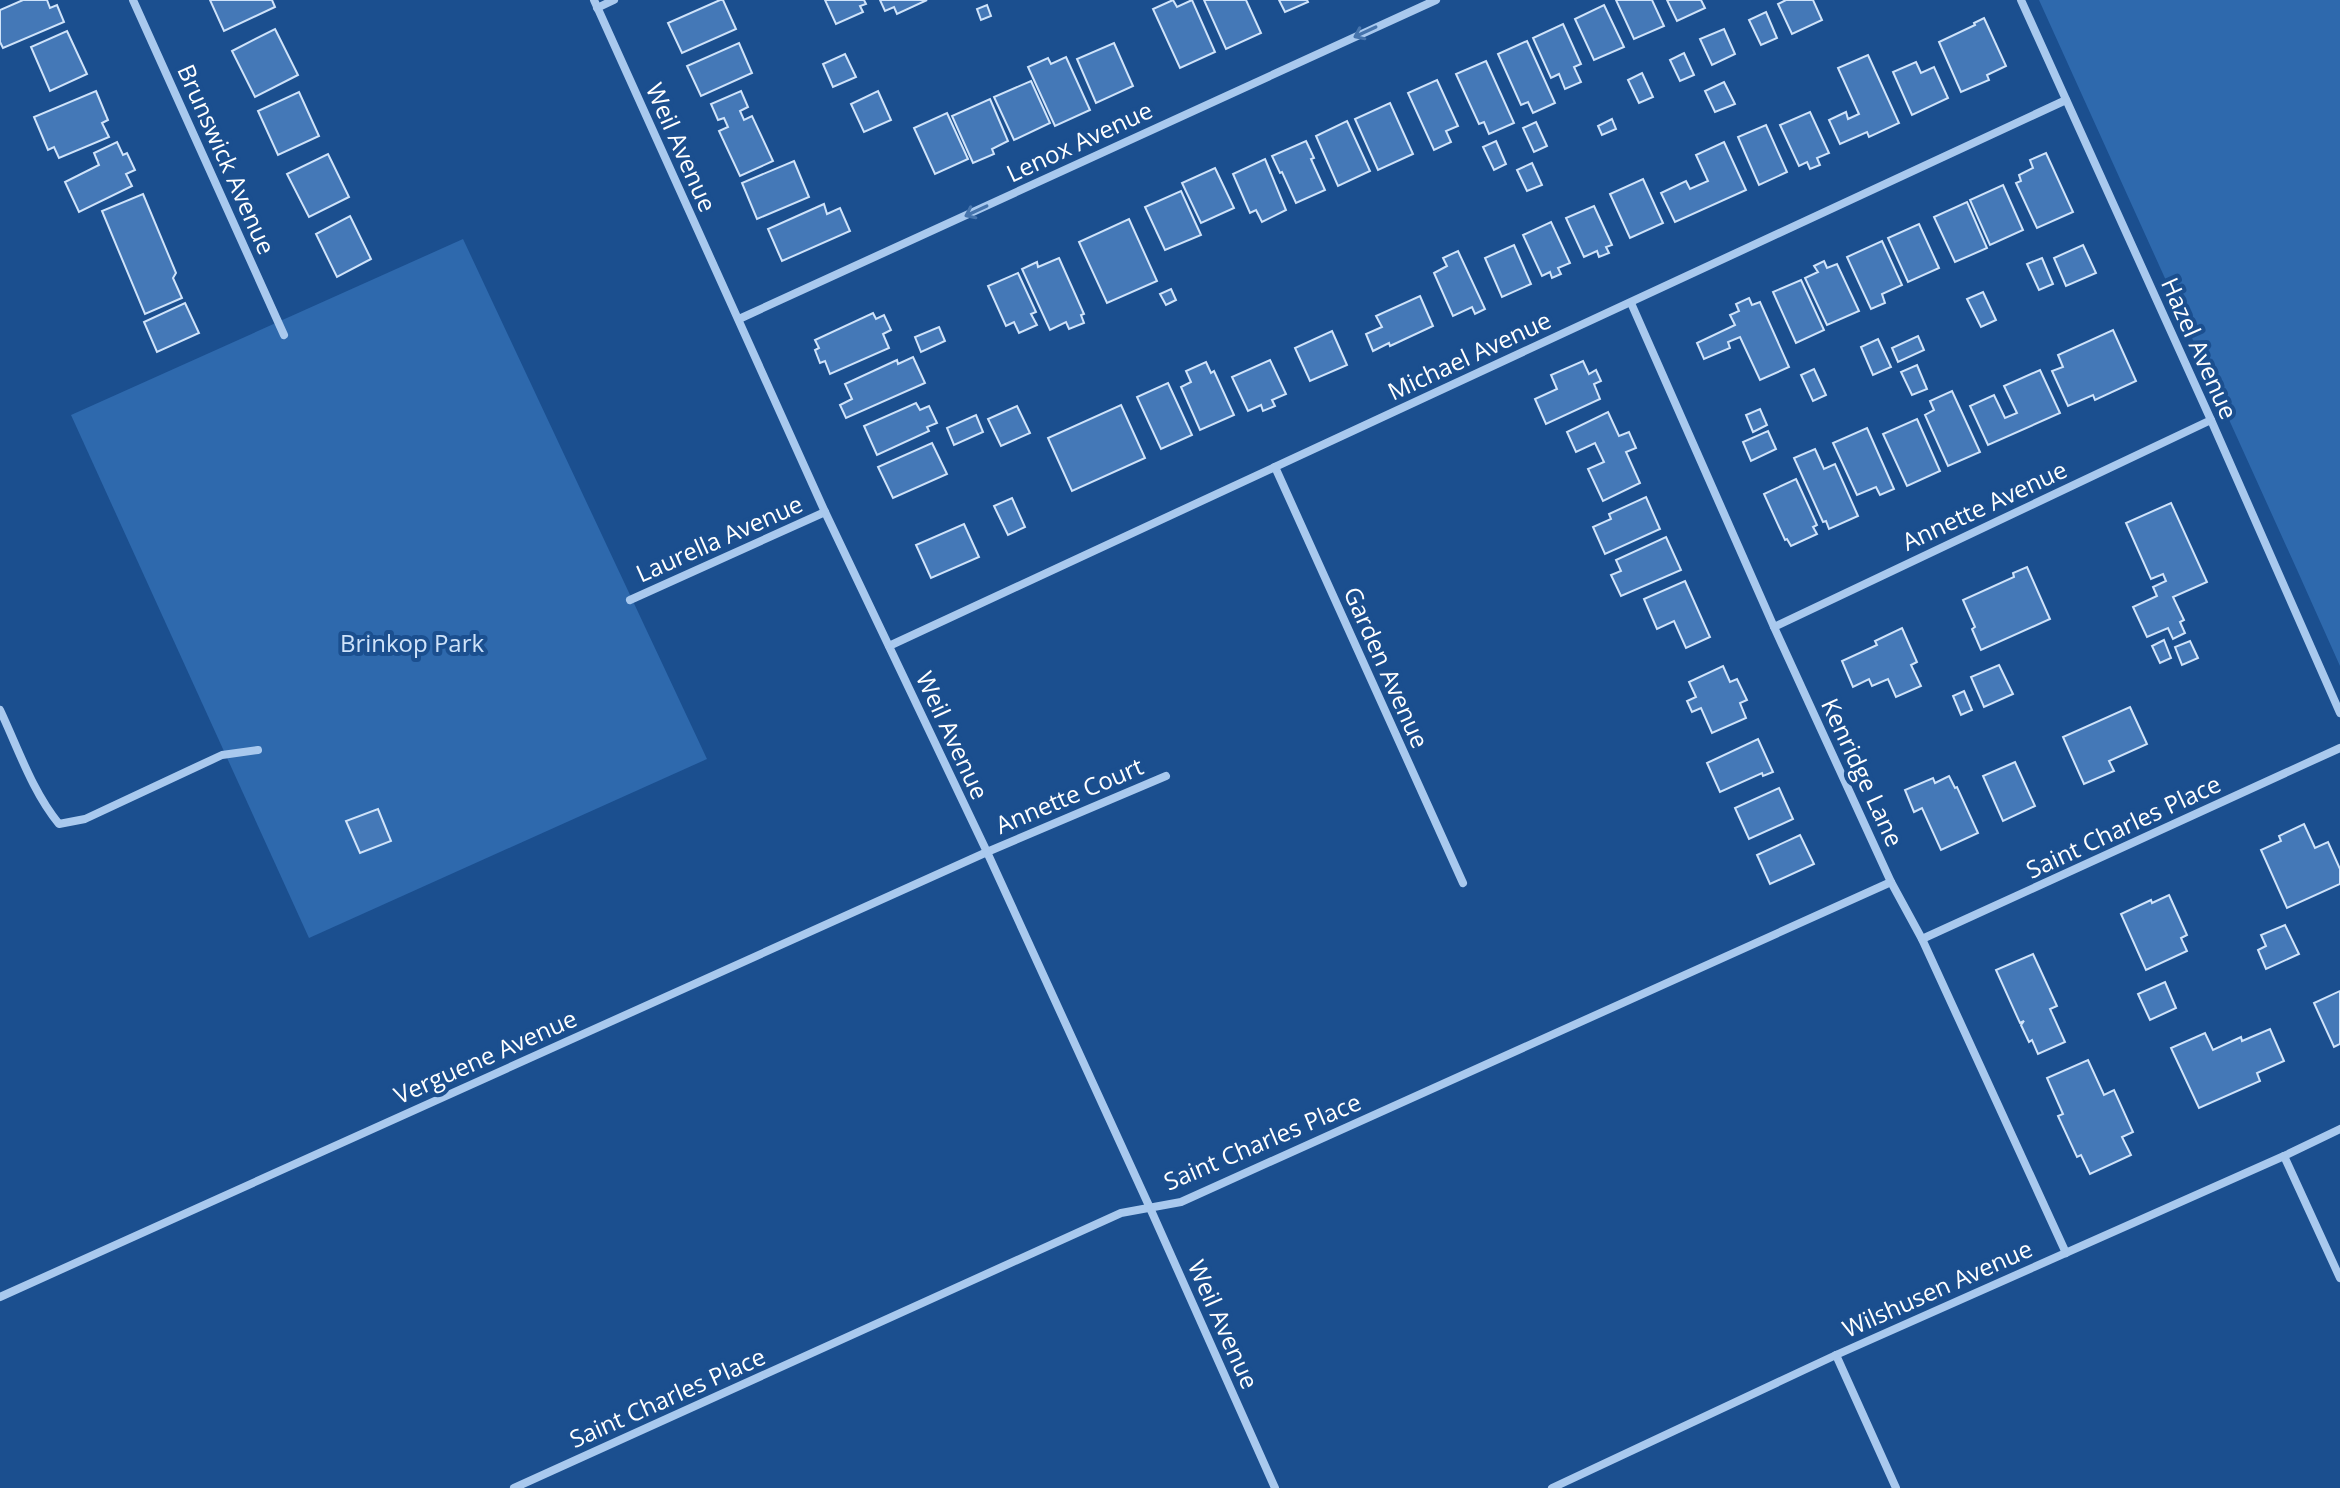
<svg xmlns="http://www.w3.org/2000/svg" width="2340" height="1488" font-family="'Open Sans',sans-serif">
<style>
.green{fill:#2e69ad}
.building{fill:#4478b7;stroke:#cfe3fa;stroke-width:2}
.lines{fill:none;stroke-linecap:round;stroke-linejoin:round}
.minor{stroke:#a9c9ee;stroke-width:8}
.oneway{stroke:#4674ac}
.labels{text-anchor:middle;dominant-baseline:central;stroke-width:8;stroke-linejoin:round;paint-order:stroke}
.street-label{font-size:24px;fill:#fff;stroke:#1b4f8f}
.park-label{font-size:24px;fill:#cfe3fa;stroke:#1b4f8f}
</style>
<rect width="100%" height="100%" fill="#1b4f8f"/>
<g class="green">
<path d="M2039 0H2340V666L2298 572Z"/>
<path d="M463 239 707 759 309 938 71 415Z"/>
</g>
<g class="building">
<path d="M23 0H47L50 8 57 5 64 22 3 48 0 42V10Z"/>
<path d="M210 0H272L275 7 224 31Z"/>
<path d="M720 0H723L736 29 682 53 668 23Z"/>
<path d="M825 0H864L866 4 860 6 863 12 836 24Z"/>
<path d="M880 0H927L897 14 894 7 885 11Z"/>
<path d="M1173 0 1177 7 1192 0 1215 52 1180 68 1153 9Z"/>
<path d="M1204 0H1246L1261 33 1226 49Z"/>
<path d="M1279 0H1307L1308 2 1285 12Z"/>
<path d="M1616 0H1652L1664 26 1634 39Z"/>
<path d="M1667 0H1701L1705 8 1677 21Z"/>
<path d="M1786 0H1813L1822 20 1792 34 1778 4Z"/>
<path d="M987 5 991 16 981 20 977 9Z"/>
<path d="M1604 5 1624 47 1594 60 1575 19Z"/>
<path d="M1766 12 1777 38 1761 45 1749 20Z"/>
<path d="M1984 18 2006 66 1987 75 1989 80 1961 92 1939 42 1975 25 1974 23Z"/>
<path d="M1563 24 1581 64 1574 67 1581 82 1565 89 1559 74 1551 78 1533 38Z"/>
<path d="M275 29 298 75 255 97 232 51Z"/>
<path d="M1724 29 1735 54 1712 65 1700 39Z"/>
<path d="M67 31 87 74 50 91 31 47Z"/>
<path d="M1527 41 1555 103 1533 113 1528 102 1521 105 1498 54Z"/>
<path d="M739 43 752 73 701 96 687 66Z"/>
<path d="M1114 43 1133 86 1096 103 1077 59Z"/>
<path d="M1684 53 1694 75 1680 81 1670 60Z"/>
<path d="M845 54 856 77 833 87 823 64Z"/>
<path d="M1868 55 1899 123 1869 137 1867 132 1840 144 1829 120 1846 112 1848 119 1859 114 1838 68Z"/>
<path d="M1066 57 1090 110 1055 126 1028 67 1048 58 1051 64Z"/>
<path d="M1486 61 1514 123 1489 134 1484 122 1479 124 1456 74Z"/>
<path d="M1916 62 1921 73 1934 67 1948 98 1912 115 1893 72Z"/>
<path d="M1642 73 1653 97 1639 103 1628 80Z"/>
<path d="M1437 80 1458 126 1446 131 1451 142 1434 150 1408 93Z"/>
<path d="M1031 81 1050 123 1014 140 994 97Z"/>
<path d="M1724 82 1735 104 1715 112 1705 91Z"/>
<path d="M96 91 108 120 102 123 109 137 59 158 54 147 48 150 34 117Z"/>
<path d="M741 91 748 107 740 111 744 120 752 116 773 161 740 176 719 131 728 127 724 118 718 120 711 104Z"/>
<path d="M878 91 891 120 864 132 851 104Z"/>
<path d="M299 92 319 136 278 155 258 111Z"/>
<path d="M990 99 1008 141 992 149 994 154 973 163 952 116Z"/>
<path d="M1390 103 1413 154 1378 170 1355 119Z"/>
<path d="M1810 112 1829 153 1817 158 1820 165 1810 169 1807 162 1799 166 1780 125Z"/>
<path d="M947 113 968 159 935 174 914 128Z"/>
<path d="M1612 119 1616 129 1602 135 1598 126Z"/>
<path d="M1347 121 1370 171 1338 186 1316 136Z"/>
<path d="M1536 122 1547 146 1534 152 1523 128Z"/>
<path d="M1766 125 1787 172 1759 185 1738 137Z"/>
<path d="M1306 141 1314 158 1311 159 1325 190 1296 203 1282 172 1280 173 1272 156Z"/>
<path d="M1496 141 1506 164 1494 170 1483 147Z"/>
<path d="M117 142 123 155 127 153 135 170 126 174 132 186 79 212 65 182 99 165 94 153Z"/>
<path d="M1724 142 1746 190 1675 222 1661 193 1686 181 1690 189 1708 181 1696 155Z"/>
<path d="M2046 153 2073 212 2037 228 2016 183 2021 181 2019 175 2033 168 2030 160Z"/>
<path d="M328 154 349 197 309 217 287 174Z"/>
<path d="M1265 159 1286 210 1262 222 1256 210 1250 213 1233 174Z"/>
<path d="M794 161 809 197 757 219 742 183Z"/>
<path d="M1532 163 1542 185 1527 191 1517 170Z"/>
<path d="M1215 168 1234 208 1201 223 1182 183Z"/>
<path d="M1643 179 1663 223 1630 238 1610 194Z"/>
<path d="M2003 185 2023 230 1990 245 1970 200Z"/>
<path d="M1181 191 1201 235 1165 250 1145 207Z"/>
<path d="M143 194 176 273 173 278 182 298 145 314 102 211Z"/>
<path d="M1967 202 1987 248 1955 262 1934 217Z"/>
<path d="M824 204 827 214 840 208 850 231 782 261 768 229Z"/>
<path d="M1594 206 1612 245 1606 247 1609 253 1599 257 1597 251 1584 257 1566 218Z"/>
<path d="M350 216 371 259 337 277 316 234Z"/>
<path d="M1129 219 1157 281 1107 303 1079 242Z"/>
<path d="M1551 222 1570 263 1558 268 1561 274 1552 278 1550 272 1542 276 1523 235Z"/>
<path d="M1919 224 1939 268 1908 282 1888 238Z"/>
<path d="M1882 241 1902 285 1882 294 1885 303 1871 309 1847 257Z"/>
<path d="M1514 245 1531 284 1502 297 1485 258Z"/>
<path d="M2083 245 2096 273 2066 286 2054 258Z"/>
<path d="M1458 251 1485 309 1475 314 1472 307 1453 316 1434 273 1447 266 1443 258Z"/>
<path d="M1059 258 1084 314 1081 315 1084 323 1069 329 1066 322 1050 330 1022 269 1037 262 1038 267Z"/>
<path d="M2042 258 2053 284 2039 290 2027 264Z"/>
<path d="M1824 261 1827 268 1837 264 1859 311 1827 325 1805 278 1818 272 1814 266Z"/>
<path d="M1018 273 1036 312 1031 314 1037 325 1019 333 1014 322 1006 326 988 286Z"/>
<path d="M1801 280 1824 330 1796 343 1773 292Z"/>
<path d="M1171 289 1176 300 1166 305 1160 294Z"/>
<path d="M1983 292 1996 320 1981 327 1967 299Z"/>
<path d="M1420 296 1433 326 1390 346 1389 343 1373 351 1366 334 1382 327 1376 316Z"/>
<path d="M1749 298 1752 305 1760 302 1789 367 1760 380 1740 337 1728 342 1730 348 1704 359 1697 343 1735 325 1730 315 1739 311 1736 304Z"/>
<path d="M185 303 199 333 157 352 144 322Z"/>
<path d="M873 313 876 319 884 315 891 330 883 334 889 348 830 374 825 361 820 363 815 350 819 348 815 340Z"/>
<path d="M939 327 945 341 921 352 915 337Z"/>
<path d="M2113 330 2136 381 2095 400 2093 395 2068 406 2052 371 2063 367 2058 355Z"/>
<path d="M1332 331 1347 365 1310 381 1295 348Z"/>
<path d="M1918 336 1924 350 1898 362 1892 348Z"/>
<path d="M1878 339 1891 367 1873 375 1861 347Z"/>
<path d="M913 357 925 383 846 418 840 405 852 399 845 384 897 360 898 364Z"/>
<path d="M1270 360 1286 394 1272 400 1275 406 1263 411 1261 405 1248 411 1232 377Z"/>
<path d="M1583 361 1589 374 1596 370 1601 381 1594 384 1600 399 1546 424 1535 399 1557 389 1551 375Z"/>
<path d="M1206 362 1211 373 1214 371 1234 415 1200 430 1181 387 1191 382 1186 371Z"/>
<path d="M1917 365 1927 389 1912 395 1901 372Z"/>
<path d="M1814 369 1826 395 1813 401 1801 375Z"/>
<path d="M2040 370 2060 413 1988 445 1970 406 1994 395 2005 418 2017 413 2004 386Z"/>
<path d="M1168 383 1192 435 1161 449 1137 397Z"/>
<path d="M1952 391 1980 452 1948 466 1925 415 1934 410 1930 401Z"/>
<path d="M916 403 920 410 929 406 937 423 927 427 929 431 877 455 864 426Z"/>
<path d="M1121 405 1145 458 1072 491 1048 438Z"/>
<path d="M1017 406 1030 433 1001 446 988 419Z"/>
<path d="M1760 409 1767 425 1753 432 1746 415Z"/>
<path d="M1608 412 1619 436 1629 432 1636 448 1626 452 1640 483 1603 501 1588 469 1604 462 1595 443 1576 452 1567 432Z"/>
<path d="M976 415 983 432 954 445 947 428Z"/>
<path d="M1917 419 1940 471 1907 486 1883 434Z"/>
<path d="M1867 428 1894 489 1880 495 1876 487 1857 495 1833 443Z"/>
<path d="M1768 431 1776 449 1751 461 1743 442Z"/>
<path d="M932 443 947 474 893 498 878 467Z"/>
<path d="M1815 449 1824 469 1835 464 1858 516 1829 529 1826 521 1823 522 1794 458Z"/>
<path d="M1796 479 1817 525 1813 527 1817 534 1791 546 1787 539 1785 540 1764 494Z"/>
<path d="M1646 497 1660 529 1605 554 1593 527 1611 519 1609 514Z"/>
<path d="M1012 498 1025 527 1008 535 994 506Z"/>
<path d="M2171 503 2207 582 2173 597 2184 620 2180 622 2185 633 2173 639 2168 628 2147 637 2133 607 2157 596 2153 587 2166 581 2163 574 2151 579 2126 523Z"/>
<path d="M964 524 979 557 931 578 916 545Z"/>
<path d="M1666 537 1681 570 1621 596 1611 575 1621 571 1616 560Z"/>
<path d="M2027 567 2050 619 1981 650 1972 629 1975 627 1963 600 2014 577 2013 573Z"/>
<path d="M1685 581 1710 637 1686 648 1674 621 1657 629 1644 599Z"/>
<path d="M1902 628 1917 662 1911 665 1921 686 1896 697 1888 679 1872 686 1869 679 1853 687 1842 661 1877 645 1875 641Z"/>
<path d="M2164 640 2171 658 2160 663 2152 646Z"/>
<path d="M2190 641 2198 658 2182 665 2175 647Z"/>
<path d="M1999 665 2013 694 1984 707 1971 677Z"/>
<path d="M1723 666 1730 682 1737 679 1747 700 1740 703 1746 718 1712 733 1701 708 1692 712 1687 701 1696 697 1689 682Z"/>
<path d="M1964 691 1972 710 1961 715 1953 696Z"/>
<path d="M2130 707 2147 744 2109 761 2114 771 2084 784 2063 737Z"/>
<path d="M1758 739 1773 772 1763 776 1762 773 1720 792 1707 763Z"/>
<path d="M2015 762 2035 806 2003 821 1983 776Z"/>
<path d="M1949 776 1955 788 1957 787 1978 833 1941 850 1922 808 1914 812 1905 790 1933 778 1935 783Z"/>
<path d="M1779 788 1793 819 1749 839 1735 808Z"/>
<path d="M378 809 391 841 360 853 346 821Z"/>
<path d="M2304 824 2315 848 2328 842 2340 869V884L2287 908 2261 850 2281 841 2279 836Z"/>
<path d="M1800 835 1814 864 1770 884 1757 855Z"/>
<path d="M2169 895 2187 935 2181 938 2187 951 2146 970 2121 914 2151 900 2152 903Z"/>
<path d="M2285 925 2299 954 2266 969 2258 950 2266 946 2261 935Z"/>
<path d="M2033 954 2057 1006 2050 1009 2065 1042 2038 1054 2032 1040 2029 1042 2021 1025 2024 1021 2020 1023 1996 970Z"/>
<path d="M2165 982 2176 1008 2150 1020 2138 994Z"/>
<path d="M2340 991V1044L2334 1047 2314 1003Z"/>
<path d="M2270 1029 2284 1061 2257 1073 2260 1081 2199 1108 2171 1048 2205 1033 2213 1050 2241 1037 2242 1041Z"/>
<path d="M2088 1060 2104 1095 2114 1090 2133 1132 2122 1137 2131 1155 2090 1174 2081 1155 2077 1157 2058 1116 2063 1114 2047 1078Z"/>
</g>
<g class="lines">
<g class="minor">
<path d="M133 0 284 335"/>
<path d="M594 0 825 512 987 852 1150 1208 1275 1488"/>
<path d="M2021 0 2211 420 2340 713"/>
<path d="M597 8 614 0"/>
<path d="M1631 303 1774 627 1891 882 1922 939 2066 1253"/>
<path d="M739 319 1436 0"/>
<path d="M1275 467 1463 883"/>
<path d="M630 600 825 512"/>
<path d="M1774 627 2211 420"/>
<path d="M889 646 2066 100"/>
<path d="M0 710C18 748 32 791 59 824L85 819 222 755 258 750"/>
<path d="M1922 939 2340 748"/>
<path d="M2284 1156 2340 1278"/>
<path d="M0 1297 987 852 1166 776"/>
<path d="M1836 1355 1896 1488"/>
<path d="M514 1488 1121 1213 1181 1202 1891 882"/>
<path d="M1552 1488 1836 1355 2284 1156 2340 1129"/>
</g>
</g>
<defs><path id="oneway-shaft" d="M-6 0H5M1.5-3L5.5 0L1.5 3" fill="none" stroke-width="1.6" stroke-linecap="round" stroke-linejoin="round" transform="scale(2)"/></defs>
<g class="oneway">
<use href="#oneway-shaft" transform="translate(1365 32) rotate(155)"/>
<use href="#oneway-shaft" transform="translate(976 211) rotate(155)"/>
</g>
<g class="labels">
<g class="street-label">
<text transform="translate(1079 141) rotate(-25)">Lenox Avenue</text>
<text transform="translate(682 147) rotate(66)">Weil Avenue</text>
<text transform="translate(227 159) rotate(66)">Brunswick Avenue</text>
<text transform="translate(2200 348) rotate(66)">Hazel Avenue</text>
<text transform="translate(1469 355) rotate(-25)">Michael Avenue</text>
<text transform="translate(1984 505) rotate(-25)">Annette Avenue</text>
<text transform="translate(719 538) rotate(-24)">Laurella Avenue</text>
<text transform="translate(1387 667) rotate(66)">Garden Avenue</text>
<text transform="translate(953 735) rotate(65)">Weil Avenue</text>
<text transform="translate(1863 772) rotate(65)">Kenridge Lane</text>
<text transform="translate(1069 795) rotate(-23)">Annette Court</text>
<text transform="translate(2123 826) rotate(-25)">Saint Charles Place</text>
<text transform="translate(485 1056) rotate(-24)">Verguene Avenue</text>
<text transform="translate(1262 1141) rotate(-23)">Saint Charles Place</text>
<text transform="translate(1937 1288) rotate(-24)">Wilshusen Avenue</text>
<text transform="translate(1224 1324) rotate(66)">Weil Avenue</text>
<text transform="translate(667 1397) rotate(-24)">Saint Charles Place</text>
</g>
<g class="park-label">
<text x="412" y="642">Brinkop Park</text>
</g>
</g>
</svg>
